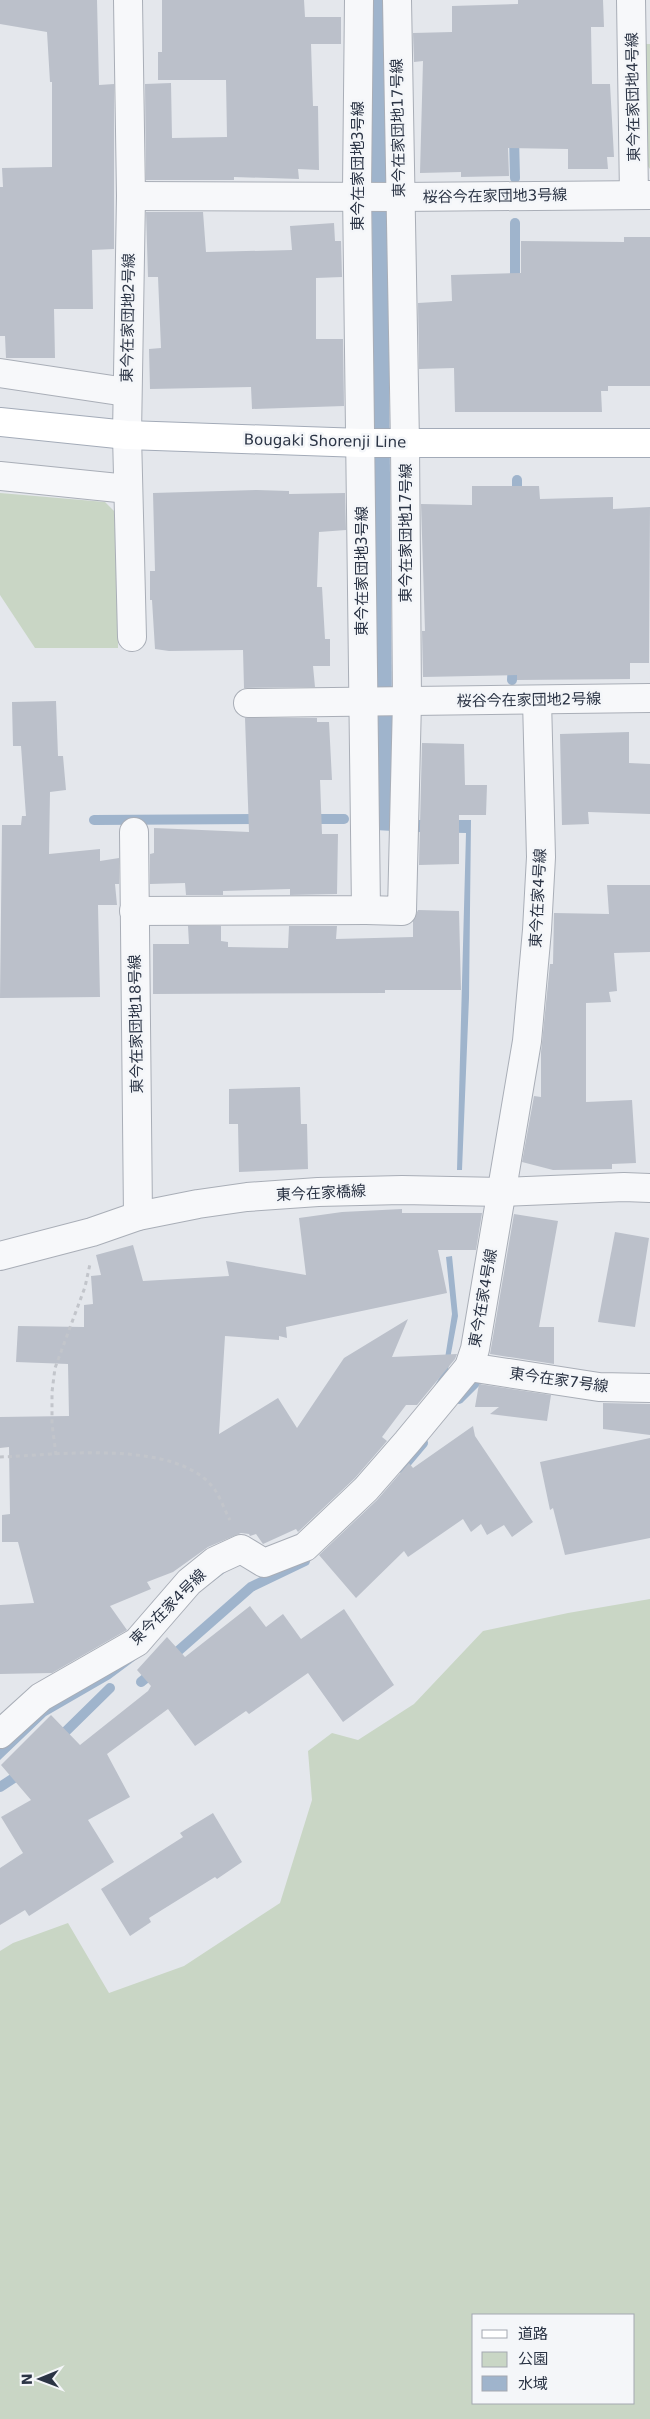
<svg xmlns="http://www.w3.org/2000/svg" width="650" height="2419" font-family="'DejaVu Sans','Noto Sans JP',sans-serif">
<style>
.green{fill:#c9d6c5;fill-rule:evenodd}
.water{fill:#9fb4cc}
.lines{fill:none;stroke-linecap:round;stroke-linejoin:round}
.stream{stroke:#9fb4cc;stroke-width:10}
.building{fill:#bbc0ca}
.minor-casing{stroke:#a9aeb7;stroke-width:30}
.major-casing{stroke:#a3abb8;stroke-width:30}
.path{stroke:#c2c5cb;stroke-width:3;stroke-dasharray:4 4;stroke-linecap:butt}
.minor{stroke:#f7f8fa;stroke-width:28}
.major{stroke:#fff;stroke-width:28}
.labels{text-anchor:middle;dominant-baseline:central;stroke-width:5;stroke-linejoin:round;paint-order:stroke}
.street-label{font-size:15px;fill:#2b3445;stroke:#f4f6f9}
</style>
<rect width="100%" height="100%" fill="#e4e7ec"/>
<g class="green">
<path d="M646 44H650V169L647 165Z"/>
<path d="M0 493 105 502 117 514 118 648H35L0 595Z"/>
<path d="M650 1599V2419H0V1951L13 1943 68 1923 109 1993 184 1966 280 1903 312 1800 308 1751 332 1733 358 1740 414 1704 483 1631 568 1613ZM474 2315H634V2403H474Z"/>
</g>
<g class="water">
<path d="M371 0H386L393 831 375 830Z"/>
<path d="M416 820H471L469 998 462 1170H457L466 833 417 832Z"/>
<path d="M452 1256 458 1316 447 1375 352 1493 314 1526 430 1394 443 1371 452 1314 446 1257Z"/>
<path d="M239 1562 191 1598 149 1650 110 1679 46 1716 0 1760V1746L200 1583Z"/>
</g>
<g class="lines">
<g class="stream">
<path d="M514 136 515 178"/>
<path d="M515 287V223"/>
<path d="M517 499V480"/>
<path d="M512 680 513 663"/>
<path d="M310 819H344"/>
<path d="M94 820 260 819"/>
<path d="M459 1399 478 1380"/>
<path d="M402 1468 423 1443"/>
<path d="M169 1659 251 1587 305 1561"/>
<path d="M141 1682 156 1670"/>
<path d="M57 1740 110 1688"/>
<path d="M0 1787 23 1772"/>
</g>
</g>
<g class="building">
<path d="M0 0H97L99 85 114 84V249L92 250 93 309H54L55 358H6L5 336H0V187H3L2 168 52 167V82H50L47 32 0 24Z"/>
<path d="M162 0H304L305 17H341V44H311L313 106H318L319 170 298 169 299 179 234 177V180H146L145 84 171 83 172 138 227 137 226 80H158V52H162Z"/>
<path d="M518 0H603L604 27H591L592 84H610L614 157H607L608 169H568V149L508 148 509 176 461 177V172L420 173 423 61 414 62 413 33 452 32V6L518 4Z"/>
<path d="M146 212H203L206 252 292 250 290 226 334 223 335 241H341L342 277 316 278V339H343L344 406 252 409 251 387 150 389 149 349 161 348 158 277H148Z"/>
<path d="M624 237H650V386H608V391H601L602 412H455L454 368 419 369 418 303 452 301 451 275 521 273V241L624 242Z"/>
<path d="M472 486H539L540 499 613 497V509L650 507 649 663H630V679L517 680V675L423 677 422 631H425L421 504 472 505Z"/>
<path d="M257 490 289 491V494L345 493 346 530 319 532 317 587H322L325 639H330V666H313L315 687 244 688 243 650 169 651 155 649 152 600H150V571H155L153 493Z"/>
<path d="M56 701 58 756H63L66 790 50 792 49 854 100 849V861L119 858V884H115L117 905H98L100 997 0 998 2 825H21L22 816H26L21 746H13L12 702Z"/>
<path d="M245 718H317V722H329L332 780H320L322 834H338L337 894 290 895V889L223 891V895H186L185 883 150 884V854L154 853V828L249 832Z"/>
<path d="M629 732V763L650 764V814L588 812 589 824 562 825 560 734Z"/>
<path d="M422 743 464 744 465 785H487L486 815H459V864L419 865Z"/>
<path d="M607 885H650V952L614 953 617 991 609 992 611 1002 586 1003V1102L632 1100 636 1163 612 1164V1169L553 1170 522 1162 534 1096 541 1097V1052L550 964H553L554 913 609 914Z"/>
<path d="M418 910 459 911 461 990H385V993L153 994V944H189L188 926H221V941L228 942V947L288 948 289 926H337L336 939 413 937V921Z"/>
<path d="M300 1087 301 1124H307L308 1169 239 1172 238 1124H229V1089Z"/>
<path d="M402 1209V1213H482L476 1250H438L447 1293 286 1327 287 1338 279 1336V1340L225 1336 219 1434 278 1398 297 1428 344 1358 408 1319 392 1357 457 1354 455 1359 417 1405H406L382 1437 387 1441 355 1478 298 1532 296 1529 263 1544 256 1534 250 1536 249 1534 241 1533 208 1547 173 1572 147 1582 151 1589 110 1606 127 1630 52 1673 0 1674V1605L34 1603 18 1542H2V1515L10 1514 9 1447 0 1448V1417L69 1416 68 1364 16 1362 18 1326 84 1327V1305L93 1304 91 1276 101 1275 96 1255 133 1245 143 1281 229 1276 226 1261 306 1275 299 1218 342 1212Z"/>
<path d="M514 1214 558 1221 539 1327H554V1364L490 1354Z"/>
<path d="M615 1232 649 1238 635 1327 598 1322Z"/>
<path d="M479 1384 551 1395 547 1421 490 1414 499 1407H475Z"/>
<path d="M603 1403 650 1404V1435L603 1429Z"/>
<path d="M473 1426 475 1436 533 1522 512 1537 504 1525 487 1535 481 1524 471 1532 463 1519 408 1557 404 1551 356 1598 319 1555 377 1500 409 1463 413 1468Z"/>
<path d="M650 1438V1538L565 1555 553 1508 550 1510 540 1462Z"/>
<path d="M250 1606 266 1627 283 1614 301 1639 344 1609 394 1685 343 1722 308 1673 249 1714 246 1711 195 1746 168 1709 107 1754 130 1797 88 1820 114 1862 29 1916 25 1910 0 1925V1868L23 1853 1 1817 31 1800 1 1765 51 1715 80 1745 148 1691 151 1686 137 1670 167 1637 185 1657Z"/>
<path d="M213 1813 242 1862 217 1879 215 1877 149 1918 151 1922 130 1936 101 1889 183 1837 180 1833Z"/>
</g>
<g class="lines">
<defs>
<g id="minor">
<path d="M128 0 131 196 127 435 132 637"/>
<path d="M631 0 634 195"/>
<path d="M131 196 399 197 650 195"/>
<path d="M0 373 126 392"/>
<path d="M0 476 128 489"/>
<path d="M248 703 650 698"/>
<path d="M134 832 138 1216"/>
<path d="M366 910 402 911 407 701 405 443 397 0"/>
<path d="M134 911 366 910 357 190 359 0"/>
<path d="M0 1256 92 1232 138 1216 198 1204 247 1197 318 1192 402 1190 502 1192 624 1187 650 1188"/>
<path d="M469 1367 599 1387 650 1388"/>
<path d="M0 1734 41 1697 137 1642 189 1582 215 1561 241 1549 264 1563 305 1547 366 1489 407 1442 469 1367 475 1349 527 1041 537 930 541 857 537 700"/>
</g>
<path id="major" d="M0 422 127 435 362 443H650"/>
</defs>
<use href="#minor" class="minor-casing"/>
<use href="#major" class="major-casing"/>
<g class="path">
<path d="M56 1455 52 1424V1392L55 1368 85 1287 90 1264"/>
<path d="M0 1457C55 1455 179 1438 215 1490 221 1499 225 1511 230 1520"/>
</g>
<use href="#minor" class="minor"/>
<use href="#major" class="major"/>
</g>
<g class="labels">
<g class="street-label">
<text transform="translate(633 97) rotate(-91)">東今在家団地4号線</text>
<text transform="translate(398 128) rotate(-91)">東今在家団地17号線</text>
<text transform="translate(358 166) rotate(-90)">東今在家団地3号線</text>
<text transform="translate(495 196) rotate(-1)">桜谷今在家団地3号線</text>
<text transform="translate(128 318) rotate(-89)">東今在家団地2号線</text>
<text transform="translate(325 441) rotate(1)">Bougaki Shorenji Line</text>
<text transform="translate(406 533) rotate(-90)">東今在家団地17号線</text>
<text transform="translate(362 571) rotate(-90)">東今在家団地3号線</text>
<text transform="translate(529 700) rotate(-1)">桜谷今在家団地2号線</text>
<text transform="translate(538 898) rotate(-87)">東今在家4号線</text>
<text transform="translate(136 1024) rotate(-91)">東今在家団地18号線</text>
<text transform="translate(321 1193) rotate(-3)">東今在家橋線</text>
<text transform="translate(483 1298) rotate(-80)">東今在家4号線</text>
<text transform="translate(559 1380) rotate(8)">東今在家7号線</text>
<text transform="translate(168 1607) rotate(-45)">東今在家4号線</text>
</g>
</g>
<rect x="472" y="2314" width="162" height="90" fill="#f4f6f9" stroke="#a4a8b1"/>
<rect x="482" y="2330" width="25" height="8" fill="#ffffff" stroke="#a4a8b1"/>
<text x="518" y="2339" font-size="15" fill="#2b3445">道路</text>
<rect x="482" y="2352" width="25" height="15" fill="#c9d6c5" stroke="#a4a8b1"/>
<text x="518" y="2364" font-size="15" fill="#2b3445">公園</text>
<rect x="482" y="2376" width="25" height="15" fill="#9fb4cc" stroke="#a4a8b1"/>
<text x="518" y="2389" font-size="15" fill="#2b3445">水域</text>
<g transform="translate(40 2379) rotate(269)" stroke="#f4f6f9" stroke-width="4" paint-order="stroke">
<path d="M0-4L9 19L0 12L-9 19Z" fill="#2b3445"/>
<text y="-8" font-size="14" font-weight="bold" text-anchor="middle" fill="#2b3445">N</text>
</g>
</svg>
